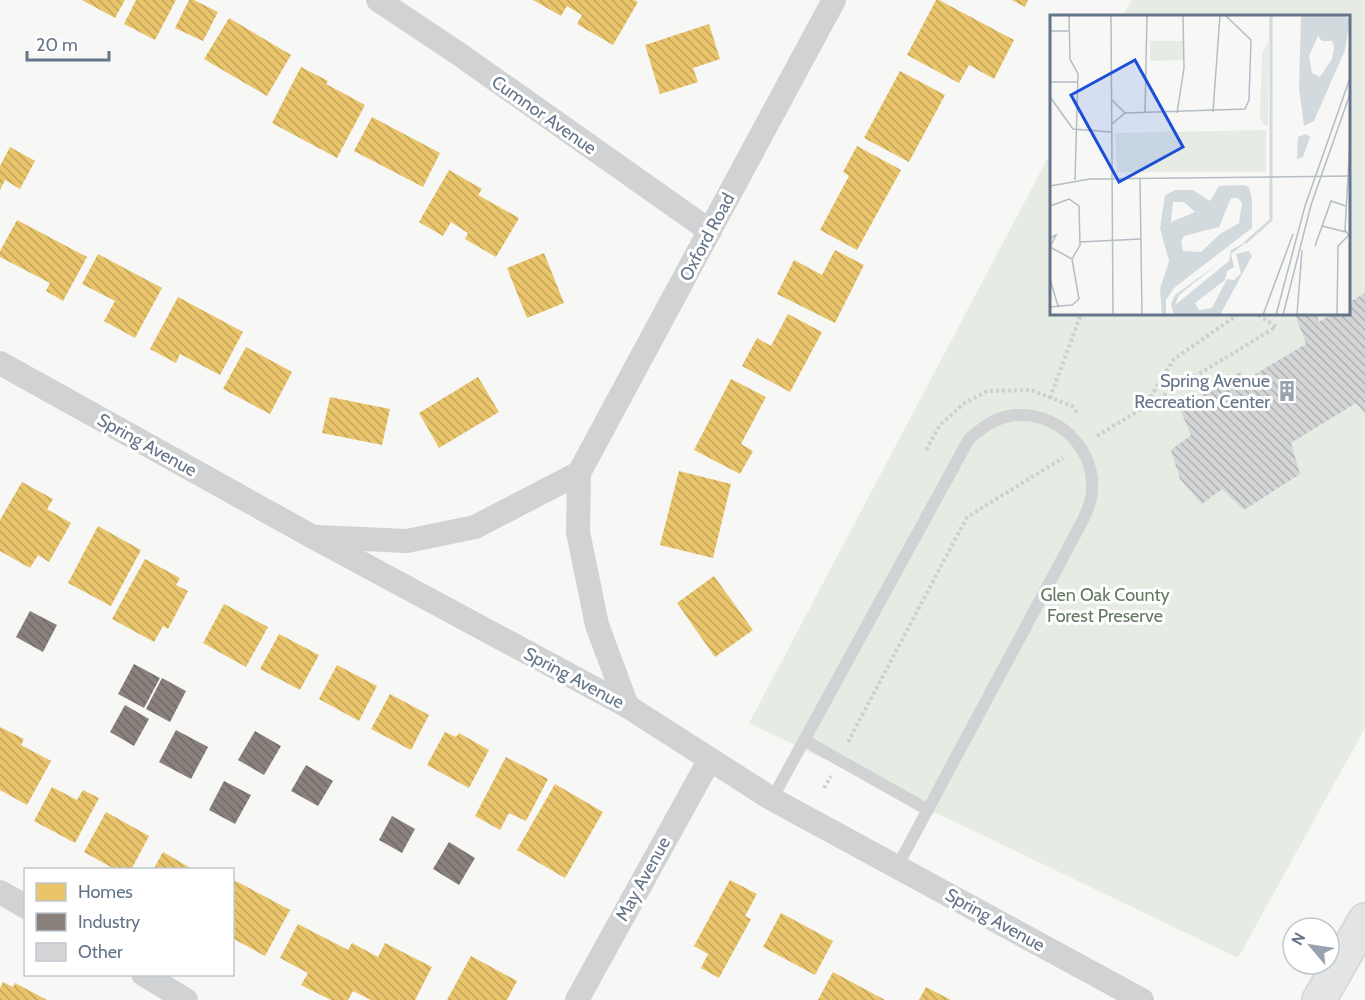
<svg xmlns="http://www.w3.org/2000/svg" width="1365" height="1000" font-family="Cabin,sans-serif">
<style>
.park{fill:#e6ebe4}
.homes{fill:url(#homes-back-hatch)}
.industry{fill:url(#industry-back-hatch)}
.building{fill:url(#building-back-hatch)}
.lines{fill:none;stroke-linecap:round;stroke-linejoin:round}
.primary-casing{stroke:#d3d5d5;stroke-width:36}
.path{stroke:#cecfd0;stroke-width:4;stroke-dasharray:3 3;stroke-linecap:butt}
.lane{stroke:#d1d2d3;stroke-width:12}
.street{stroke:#d1d2d3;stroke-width:24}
.primary{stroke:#e3e4e4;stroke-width:33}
.labels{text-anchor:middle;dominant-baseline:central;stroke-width:6;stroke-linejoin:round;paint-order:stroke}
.street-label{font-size:18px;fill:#657589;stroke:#fff}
.poi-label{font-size:18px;fill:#657589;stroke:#fff;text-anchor:end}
.park-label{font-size:18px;fill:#637a60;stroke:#fff}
.inset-river{fill:none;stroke:#d3dade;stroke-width:3}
.inset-road{fill:none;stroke:#b4bcc4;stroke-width:1.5}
.view{fill:#1d4ed8;fill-opacity:0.15;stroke:#1d4ed8;stroke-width:3}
.inset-edge{fill:none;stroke:#657589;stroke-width:3}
</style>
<defs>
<pattern id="homes-back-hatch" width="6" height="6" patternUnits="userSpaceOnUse" patternTransform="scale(1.5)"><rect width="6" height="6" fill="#e9c46a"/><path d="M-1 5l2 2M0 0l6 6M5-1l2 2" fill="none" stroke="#c0a45d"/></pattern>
<pattern id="industry-back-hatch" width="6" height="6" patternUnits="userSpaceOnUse" patternTransform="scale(1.5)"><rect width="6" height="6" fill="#8a817c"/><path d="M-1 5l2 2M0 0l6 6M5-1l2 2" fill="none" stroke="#6f6a67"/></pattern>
<pattern id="building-back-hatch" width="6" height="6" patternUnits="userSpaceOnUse" patternTransform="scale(1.5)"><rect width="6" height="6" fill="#d4d5d6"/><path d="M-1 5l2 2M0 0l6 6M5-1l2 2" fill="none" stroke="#b0b1b3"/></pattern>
</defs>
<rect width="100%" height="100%" fill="#f7f8f6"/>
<path class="park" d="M1132 0H1365V728L1238 958 749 723 1051 152 1052 314H1348V16H1123Z"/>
<g class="homes">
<path d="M82 0H125L115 18Z"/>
<path d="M136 0H176L155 40 124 24Z"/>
<path d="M189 0H194L218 12 203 41 175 28Z"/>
<path d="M533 0H634L638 2 613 45 577 24 582 15 567 6 561 16Z"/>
<path d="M936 0H939L1014 40 994 79 969 65 959 83 907 55Z"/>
<path d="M1012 0H1028L1025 7Z"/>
<path d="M229 18 291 55 267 96 204 59Z"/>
<path d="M709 24 720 59 693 68 698 82 660 94 645 45Z"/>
<path d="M301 67 328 81 326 84 365 105 337 158 272 123Z"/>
<path d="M900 71 945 95 909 162 864 138Z"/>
<path d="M372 117 440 153 423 187 354 151Z"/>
<path d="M857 146 901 170 857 250 820 230 849 176 843 172Z"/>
<path d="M10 147 35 161 20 189 5 180 0 190V166Z"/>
<path d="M449 170 482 189 478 195 519 218 496 257 465 239 468 233 451 222 443 236 419 222Z"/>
<path d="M17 220 87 257 63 301 46 291 50 283 0 257V251Z"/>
<path d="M835 250 864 265 835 323 777 294 794 260 822 275Z"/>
<path d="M544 253 564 303 527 318 507 268Z"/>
<path d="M98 254 162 288 135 338 104 321 115 301 82 284Z"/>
<path d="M178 297 243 332 220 375 180 354 176 363 150 349Z"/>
<path d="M788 314 822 332 790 392 742 366 757 338 771 346Z"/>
<path d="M246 347 292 372 270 414 223 389Z"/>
<path d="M478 377 499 412 439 448 419 413Z"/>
<path d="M731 379 766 397 741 444 753 451 740 474 694 450Z"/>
<path d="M330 397 390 409 382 445 322 433Z"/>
<path d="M679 471 731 484 713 558 660 545Z"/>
<path d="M22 482 53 499 47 509 71 523 49 562 38 555 30 568 0 551V520Z"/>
<path d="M98 526 141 550 111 606 68 583Z"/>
<path d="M145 559 180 578 176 585 188 591 168 629 163 626 154 642 112 619Z"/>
<path d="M714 576 753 630 715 657 677 603Z"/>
<path d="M224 604 268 627 246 667 203 643Z"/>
<path d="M279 634 319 655 300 690 260 669Z"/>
<path d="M337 665 377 686 359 721 319 699Z"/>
<path d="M390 694 429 715 411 750 371 729Z"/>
<path d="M0 727 24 739 21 745 51 761 27 805 0 790Z"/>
<path d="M445 732 456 737 459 733 489 750 469 788 427 765Z"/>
<path d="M506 757 548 779 526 821 509 813 500 830 475 816Z"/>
<path d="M555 784 603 812 565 878 517 850Z"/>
<path d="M52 787 77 800 83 790 99 798 75 843 34 821Z"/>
<path d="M106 812 149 836 131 870H116L84 852Z"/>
<path d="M163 852 194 870H153Z"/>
<path d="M232 879 290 910 265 956 232 938Z"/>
<path d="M730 880 757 894 745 916 751 919 719 978 701 968 708 954 694 946Z"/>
<path d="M781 913 833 941 815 975 763 947Z"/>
<path d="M298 924 348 950 352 943 378 957 385 943 432 967 415 1000H371L353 991 348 1000H331L301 985 308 973 280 958Z"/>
<path d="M471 956 517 981 507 1000H447Z"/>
<path d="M833 972 885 1000H818Z"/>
<path d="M3 982 13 987 15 983 47 1000H0V988Z"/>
<path d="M926 987 951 1000H919Z"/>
</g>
<g class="industry">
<path d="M30 611 57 625 43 652 16 637Z"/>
<path d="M134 664 160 678 144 708 118 694Z"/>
<path d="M162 678 186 691 170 722 146 709Z"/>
<path d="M125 705 149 719 134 746 110 732Z"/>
<path d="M176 730 208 747 191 779 159 762Z"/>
<path d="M255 731 281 746 264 775 238 760Z"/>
<path d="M306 765 333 781 318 806 291 791Z"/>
<path d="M224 781 251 795 235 824 209 810Z"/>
<path d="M392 816 415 829 402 853 379 840Z"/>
<path d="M449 842 475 858 459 885 433 869Z"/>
</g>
<path class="building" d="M1365 293V413L1356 403 1291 443 1300 474 1244 510 1222 489 1202 504 1180 479 1171 450 1191 435 1180 409 1240 372 1247 379 1306 344 1295 314H1316L1319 322 1332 314H1348V303Z"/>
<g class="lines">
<defs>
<path id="primary" d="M1319 1000 1365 920"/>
</defs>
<use href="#primary" class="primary-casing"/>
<g class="path">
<path d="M1050 398 1081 314"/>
<path d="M1144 407 1174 359 1239 314"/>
<path d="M1097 436 1276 327 1257 314"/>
<path d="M926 450 940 425 963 404 987 391 1031 390 1072 406 1078 414"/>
<path d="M848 742 967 517 1063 458"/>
<path d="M824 788 831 776"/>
</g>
<g class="lane">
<path d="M804 740 928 810"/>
<path d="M772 799 969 439C981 429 993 419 1009 416 1056 408 1100 450 1091 498 1090 505 1086 513 1083 520L897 867"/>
</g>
<g class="street">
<path d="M378 0 459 54 710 231"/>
<path d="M0 363 313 537 627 706 772 799 1142 1000"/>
<path d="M318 537 407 541 475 527 579 473"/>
<path d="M627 706 597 625 578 532 579 473 834 0"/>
<path d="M0 892 26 907"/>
<path d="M143 974 186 1000"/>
<path d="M577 1000 710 759"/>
</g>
<use href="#primary" class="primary"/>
</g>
<defs>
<symbol id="building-bare" viewBox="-9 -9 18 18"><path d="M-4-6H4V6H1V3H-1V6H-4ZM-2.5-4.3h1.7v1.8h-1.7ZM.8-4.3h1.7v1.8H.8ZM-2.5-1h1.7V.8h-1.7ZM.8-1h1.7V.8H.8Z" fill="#98a3af" stroke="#fff" stroke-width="2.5" paint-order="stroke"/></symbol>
</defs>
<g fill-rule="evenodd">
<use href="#building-bare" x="1272" y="376" width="30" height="30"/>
</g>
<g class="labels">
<g class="street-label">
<text transform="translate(544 115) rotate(35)">Cumnor Avenue</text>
<text transform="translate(707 237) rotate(-62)">Oxford Road</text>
<text transform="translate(147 445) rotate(29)">Spring Avenue</text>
<text transform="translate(574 678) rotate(28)">Spring Avenue</text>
<text transform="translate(643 879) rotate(-61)">May Avenue</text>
<text transform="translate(995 920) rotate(29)">Spring Avenue</text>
</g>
<g class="poi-label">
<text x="1270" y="381">Spring Avenue<tspan x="1270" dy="21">Recreation Center</tspan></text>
</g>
<g class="park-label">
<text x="1105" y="595">Glen Oak County<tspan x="1105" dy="21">Forest Preserve</tspan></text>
</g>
</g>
<g transform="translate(1050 15)">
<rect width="300" height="300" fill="#f7f8f6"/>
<path d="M219 26 218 110H214L210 103 212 38Z" fill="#e6ebe4"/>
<path d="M100 26H134L133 45 100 46ZM216 115V157H67L65 118Z" fill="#e6ebe4"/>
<path d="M251 0H291L300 4 295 35 264 106 254 111 249 74ZM268 21 272 26H282L284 32 282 44 270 62 262 58 259 41ZM256 119 260 122 253 142 247 144 248 122ZM193 170 199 172 202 184V213L124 273 116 285V300H112L110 274 119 246 110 213 115 180 125 175H143L160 186 169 171ZM181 183H188L192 188 189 208 170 219 151 237 133 236 131 227 134 221 169 212ZM123 187H134L145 197 121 207ZM198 226 181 239 184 252 177 256 175 265 145 288 149 295 162 293 177 264 184 265 191 258 186 239 199 236 202 241 170 300H124L121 289 125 280 169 248 129 280 125 290 179 246 181 235Z" fill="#d3dade" fill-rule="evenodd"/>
<path class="inset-river" d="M195 228 221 205V0"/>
<path class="inset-road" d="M19 0 20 44 28 59 25 165M61 0 63 300M0 16H19M0 67H28M0 82 23 114 61 117M62 85 75 98M163 97 170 0M95 98 97 0M127 98 134 53 133 0M62 109 75 98 195 94 199 85 201 25 175 0M300 126 295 215 300 222M90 164 92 300M0 171 40 164 300 161M0 191 19 184 29 191 30 230 22 244M272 211 296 217M0 223 6 220 0 232M30 227 90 224M265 231 281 186 296 191M0 232 22 244M0 264 8 291M0 292 22 290 29 284 22 244M213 300 243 219M226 300 255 191 300 63M233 300 261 190 300 79M247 300 252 235M287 300 288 231 298 221"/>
<path class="view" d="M85 45 133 132 69 167 21 80Z"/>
<rect width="300" height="300" class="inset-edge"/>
</g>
<rect x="24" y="868" width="210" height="108" fill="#ffffff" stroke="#c1c8d0" stroke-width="1.5"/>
<rect x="36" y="883" width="30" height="18" fill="#e9c46a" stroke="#c1c8d0" stroke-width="1.5"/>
<text x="78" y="898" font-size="18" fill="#657589">Homes</text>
<rect x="36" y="913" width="30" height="18" fill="#8a817c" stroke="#c1c8d0" stroke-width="1.5"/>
<text x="78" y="928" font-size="18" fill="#657589">Industry</text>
<rect x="36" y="943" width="30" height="18" fill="#d4d5d6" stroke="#c1c8d0" stroke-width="1.5"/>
<text x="78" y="958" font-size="18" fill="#657589">Other</text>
<g transform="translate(1311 946) rotate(299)"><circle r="28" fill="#ffffff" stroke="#c1c8d0" stroke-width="1.5"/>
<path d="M0-4.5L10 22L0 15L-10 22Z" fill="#98a3af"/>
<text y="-9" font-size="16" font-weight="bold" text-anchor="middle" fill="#657589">N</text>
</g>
<path d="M27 51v9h82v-9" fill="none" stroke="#657589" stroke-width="3"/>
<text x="36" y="51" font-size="18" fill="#657589" stroke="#ffffff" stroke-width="4.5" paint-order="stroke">20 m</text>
</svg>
